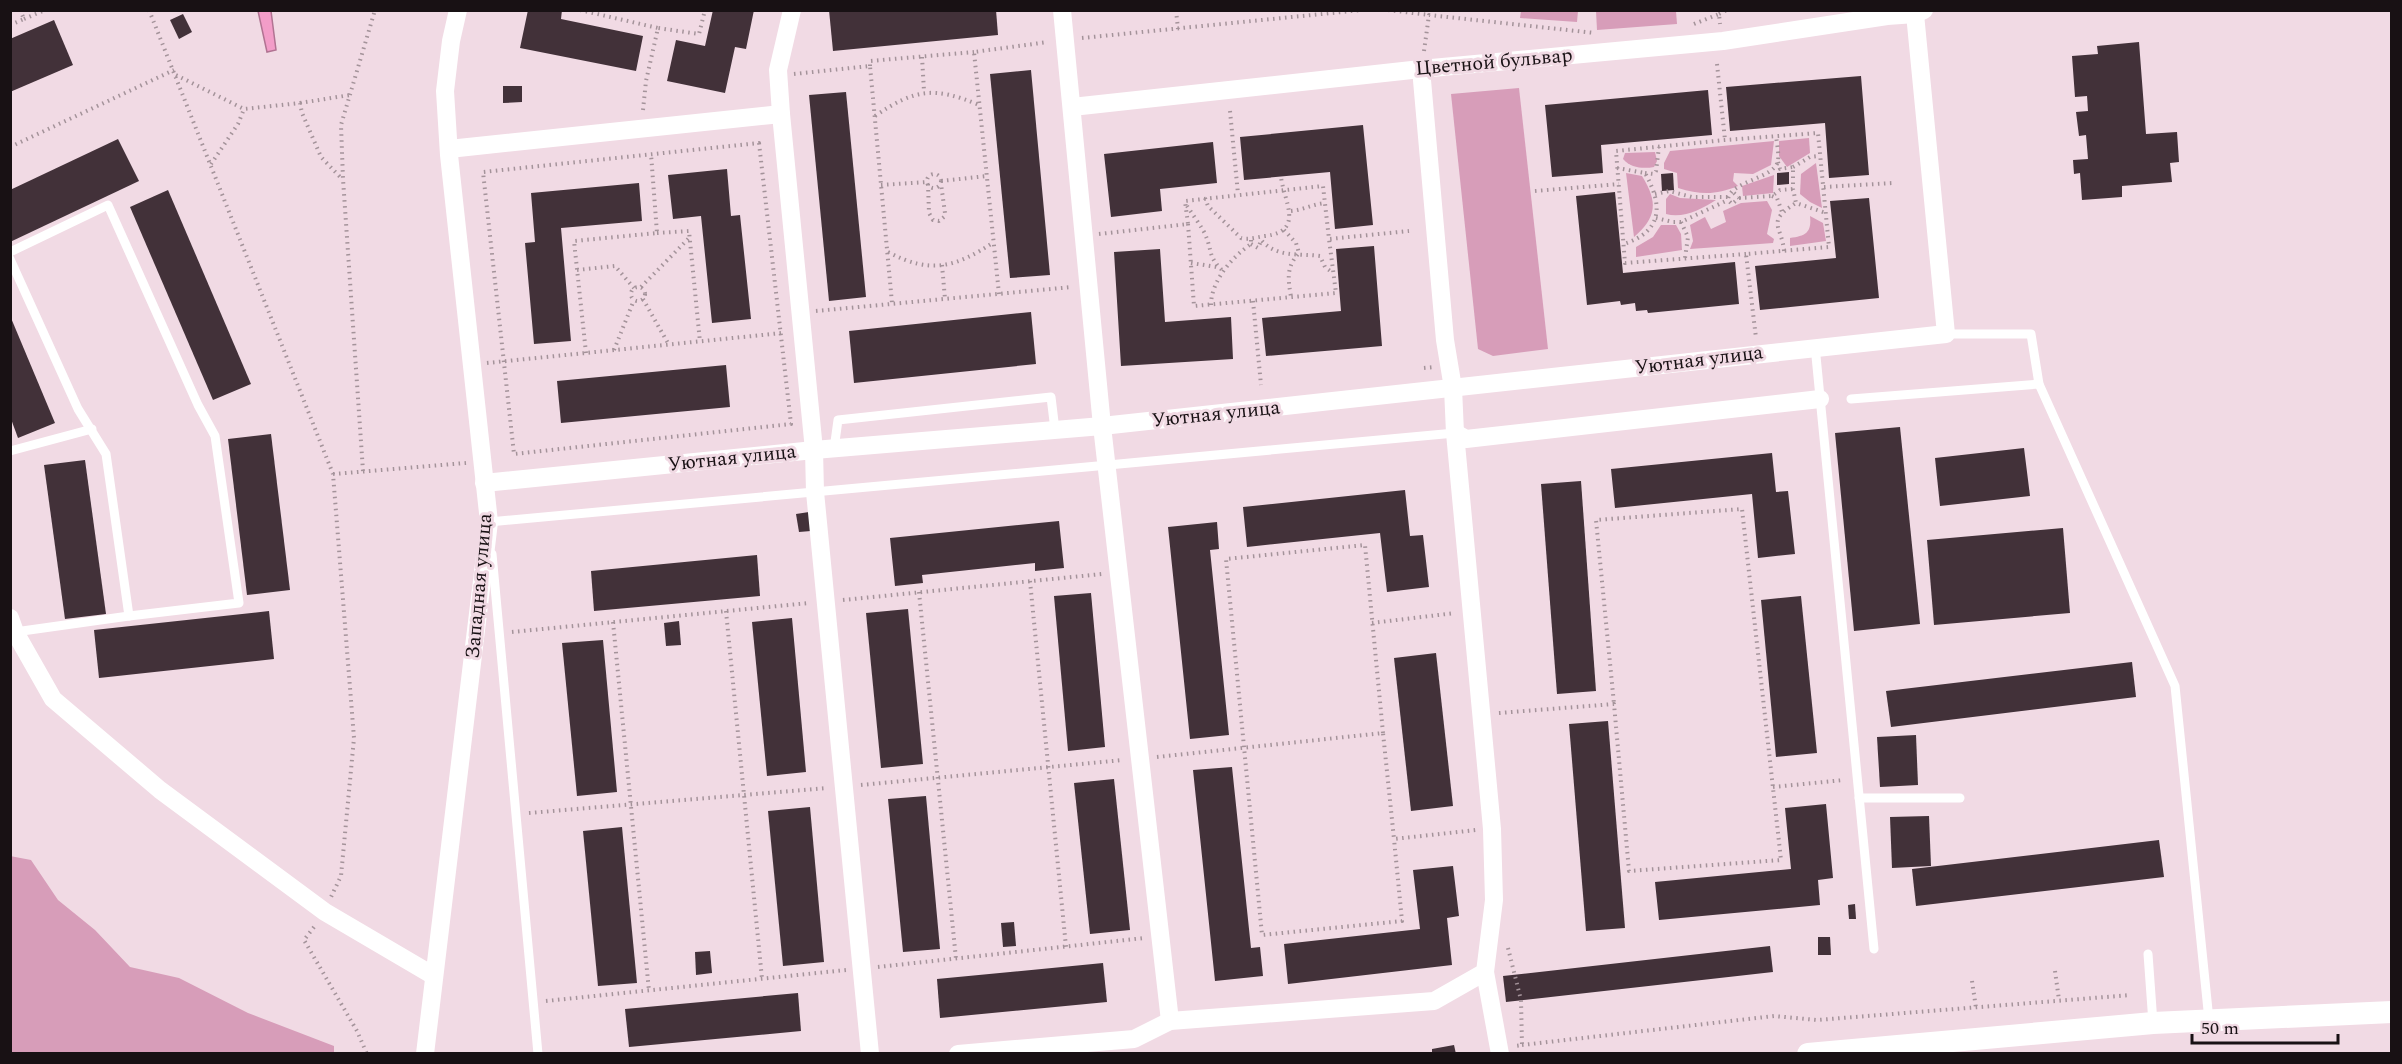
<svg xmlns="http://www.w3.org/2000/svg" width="2402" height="1064" font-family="Spectral,serif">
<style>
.green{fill:#d79db9}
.water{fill:#f29dc8;stroke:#b17392;stroke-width:1.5}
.building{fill:#423139}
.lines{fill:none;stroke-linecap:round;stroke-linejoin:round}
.path{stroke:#a4939a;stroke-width:4;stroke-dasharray:1.5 4.5;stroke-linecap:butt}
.service{stroke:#fff;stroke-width:9}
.minor{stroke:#fff;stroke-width:18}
.tertiary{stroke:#fff;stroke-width:22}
.labels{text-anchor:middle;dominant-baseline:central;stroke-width:6;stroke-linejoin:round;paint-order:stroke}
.street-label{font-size:20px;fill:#181114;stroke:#f1dae4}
</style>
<rect width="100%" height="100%" fill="#f1dae4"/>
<g class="green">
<path d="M1521 11H1578L1577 22 1520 18Z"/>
<path d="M1596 11H1676L1677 24 1597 30Z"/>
<path d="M1519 88 1548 349 1493 356 1478 349 1451 94Z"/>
<path d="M1809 138 1810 153 1787 167 1779 156V141Z"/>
<path d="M1774 141 1771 165 1753 174 1734 173 1733 181 1738 186C1716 195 1701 195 1678 188L1677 173 1664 169V163L1670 151Z"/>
<path d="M1655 152 1657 161 1654 167C1643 169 1631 168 1623 159L1625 153Z"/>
<path d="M1816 163 1822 208 1810 202 1800 194 1801 174Z"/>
<path d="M1626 173 1642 176C1658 202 1657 217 1634 237Z"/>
<path d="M1774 175 1773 193 1743 196 1742 186Z"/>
<path d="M1670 194 1680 198 1716 200C1702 209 1683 219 1666 214V199Z"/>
<path d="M1767 201 1772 210 1767 234 1774 239 1773 243 1690 249 1693 241 1690 225 1705 217 1711 229 1726 222 1723 211 1741 203Z"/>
<path d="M1810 216 1823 223 1826 241 1790 246V238C1805 236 1812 233 1810 216Z"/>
<path d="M1661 225H1676L1681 234 1682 250 1636 257V247L1653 237Z"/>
<path d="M10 856 31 860 58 900 95 930 130 967 179 978 248 1013 334 1046V1053H11Z"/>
</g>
<path class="water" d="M258 11H271L276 50 267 52Z"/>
<g class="building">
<path d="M528 10H562L561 19 643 36 636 71 520 48Z"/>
<path d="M713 10H754L746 49 735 47 725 93 667 81 676 40 705 46Z"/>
<path d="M829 10H996L998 35 833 51Z"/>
<path d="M183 14 192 32 179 39 170 20Z"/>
<path d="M54 20 73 65 10 92V39Z"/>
<path d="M2139 42 2146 134 2177 132 2179 162 2170 163 2172 182 2122 186V197L2082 200 2080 173 2074 174 2073 160 2088 159 2086 135 2079 136 2076 112 2088 111 2087 96 2075 97 2072 56 2098 54 2097 46Z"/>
<path d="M1031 70 1050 275 1010 278 990 74Z"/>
<path d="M1861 76 1869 175 1829 178 1825 123 1730 131 1726 87Z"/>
<path d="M503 86H522V102L503 103Z"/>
<path d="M1708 90 1712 135 1601 145 1603 173 1552 177 1545 105Z"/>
<path d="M846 92 866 297 829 301 809 95Z"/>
<path d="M1363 125 1373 225 1335 229 1330 172 1244 180 1240 137Z"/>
<path d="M118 139 139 181 10 242V190Z"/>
<path d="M1213 142 1217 183 1160 189 1162 211 1111 217 1104 154Z"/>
<path d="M727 169 731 216 740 215 751 319 712 323 701 216 673 219 668 175Z"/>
<path d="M1789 172V184L1777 185V173Z"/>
<path d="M1673 173 1674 190 1662 191 1661 174Z"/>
<path d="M639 183 642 221 561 228 571 341 534 344 525 243 535 242 531 193Z"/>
<path d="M168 190 251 384 213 400 130 207Z"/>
<path d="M1615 192 1623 273 1735 262 1739 304 1648 313 1647 310 1636 311 1635 303 1621 305 1620 301 1587 305 1576 196Z"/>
<path d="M1869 198 1879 298 1760 310 1755 266 1836 258 1830 201Z"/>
<path d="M1374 246 1382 346 1266 356 1262 318 1341 311 1336 249Z"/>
<path d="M1160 249 1165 322 1231 317 1233 359 1121 366 1114 252Z"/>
<path d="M1031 312 1036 364 854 383 849 331Z"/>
<path d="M11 318 55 423 18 438 11 419Z"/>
<path d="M726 365 730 407 561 423 557 381Z"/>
<path d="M1900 427 1920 624 1854 631 1835 433Z"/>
<path d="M271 434 290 590 247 595 228 439Z"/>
<path d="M2024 448 2030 496 1940 506 1935 458Z"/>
<path d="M1772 453 1776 492 1788 491 1795 554 1758 558 1752 494 1615 508 1611 469Z"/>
<path d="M85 460 106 614 65 619 44 465Z"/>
<path d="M1581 481 1596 691 1557 694 1541 484Z"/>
<path d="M1405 490 1410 536 1423 535 1429 587 1387 592 1380 533 1247 547 1243 507Z"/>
<path d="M809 512 811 531 799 532 796 514Z"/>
<path d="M1059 521 1064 568 1035 571V563L922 575 923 583 895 586 890 538Z"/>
<path d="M1217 522 1219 549 1210 550 1229 735 1190 739 1168 527Z"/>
<path d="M2063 528 2070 613 1934 625 1927 540Z"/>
<path d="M757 555 760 596 594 611 591 571Z"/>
<path d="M1091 593 1105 747 1068 751 1054 596Z"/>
<path d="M1801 596 1817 753 1776 757 1761 600Z"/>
<path d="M908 609 923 764 881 768 866 613Z"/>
<path d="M269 611 274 659 99 678 94 630Z"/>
<path d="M792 618 806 772 767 776 752 622Z"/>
<path d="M679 621 681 645 666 646 664 623Z"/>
<path d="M603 640 617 792 577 796 562 643Z"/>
<path d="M1436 653 1453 806 1411 811 1394 658Z"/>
<path d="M2132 662 2136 697 1891 727 1886 691Z"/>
<path d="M1608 721 1625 928 1586 931 1569 724Z"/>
<path d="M1916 735 1918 785 1880 787 1877 737Z"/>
<path d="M1232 767 1251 948 1260 947 1263 976 1215 981 1193 770Z"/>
<path d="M1114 779 1130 930 1090 934 1074 783Z"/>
<path d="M926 796 940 949 903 952 888 799Z"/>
<path d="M1826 804 1833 878 1818 880 1820 905 1659 920 1655 882 1791 869 1785 808Z"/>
<path d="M810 807 824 962 783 966 768 811Z"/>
<path d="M1929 816 1931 866 1892 868 1890 817Z"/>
<path d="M622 827 637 983 598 986 583 831Z"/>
<path d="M2159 840 2164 877 1916 906 1912 869Z"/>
<path d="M1453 866 1459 916 1447 918 1452 965 1288 984 1284 944 1420 929 1413 870Z"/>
<path d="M1855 904 1856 919H1849L1848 905Z"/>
<path d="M1014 922 1016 946 1003 947 1001 923Z"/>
<path d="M1818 937H1830L1831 955H1818Z"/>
<path d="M1770 946 1773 972 1506 1002 1503 976Z"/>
<path d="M710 951 712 973 696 975 695 952Z"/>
<path d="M1103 963 1107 1002 940 1018 937 979Z"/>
<path d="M798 993 801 1031 629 1047 625 1009Z"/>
<path d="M1454 1045 1456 1054H1432V1049Z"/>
</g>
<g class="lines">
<g class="path">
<path d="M149 10 333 474 354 738 341 876 331 897"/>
<path d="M580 10 658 28"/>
<path d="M1176 10 1178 29"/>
<path d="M1388 10 1429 15"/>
<path d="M1719 14 1727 10"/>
<path d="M24 19 45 10"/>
<path d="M1694 24 1719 14 1720 24"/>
<path d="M10 25 24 19 20 10"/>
<path d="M1082 38 1362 10"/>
<path d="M1424 51 1429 15 1595 33"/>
<path d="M922 57 924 91"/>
<path d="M1717 64 1725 140"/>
<path d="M870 66V61L974 52"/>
<path d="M794 74 870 66 892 303"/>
<path d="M176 75 244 109 300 103 302 113 321 157 342 179"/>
<path d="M300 103 350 95"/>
<path d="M643 110 646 81 658 28 699 34 705 10"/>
<path d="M1230 111 1238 194"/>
<path d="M875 116C915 89 934 86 979 105"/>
<path d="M759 143 791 424 514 454 483 172Z"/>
<path d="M10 147 174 70"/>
<path d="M1778 162 1780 169 1793 167V189L1796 203 1826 213"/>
<path d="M211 164 238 124 244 109"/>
<path d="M1793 167 1810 157 1819 156"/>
<path d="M1617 168 1645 173C1663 205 1663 231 1624 244"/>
<path d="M1645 173 1654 174 1656 171 1659 147"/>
<circle cx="934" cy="181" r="7"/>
<path d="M941 181 987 176"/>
<path d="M928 184 929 213 933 220 939 221 944 217 945 213 941 184"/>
<path d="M881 185 927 182"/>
<path d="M1824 187 1893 183"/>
<path d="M1535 191 1619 184"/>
<path d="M1734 193 1739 198 1732 204 1728 200C1729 181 1774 179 1778 161 1779 154 1777 144 1776 136"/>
<path d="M1655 194 1669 191 1692 197H1728"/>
<path d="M1772 196 1777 198 1782 212"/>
<path d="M1205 198 1208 206 1241 238C1249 240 1257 237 1265 236 1305 231 1284 202 1281 177"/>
<path d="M1739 198 1772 196 1780 190 1793 189"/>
<path d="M1187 206C1191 212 1203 229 1205 234 1213 252 1207 256 1224 272"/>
<path d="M1291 211C1303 210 1313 204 1325 203"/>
<path d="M1656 218 1673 222H1681L1728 200"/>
<path d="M1681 222 1688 237 1685 258"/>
<path d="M1188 224 1194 306 1336 293 1329 239"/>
<path d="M1284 230 1296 243 1299 253C1286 267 1288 279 1291 297"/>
<path d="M657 233 689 231 700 342"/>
<path d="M1099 234 1188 224 1185 201 1323 186 1329 239 1409 231"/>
<path d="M1262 241C1278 258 1298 253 1320 256L1325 267 1333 273"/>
<path d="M1251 244 1258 248 1261 241"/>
<path d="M1784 251C1782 226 1765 222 1796 203"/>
<path d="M888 252C931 275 956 267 994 242"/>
<path d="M1746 254 1625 263 1616 151 1725 140 1818 133 1829 247 1746 254 1756 338"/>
<path d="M1191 263 1217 267"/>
<path d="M942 265 945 299"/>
<path d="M577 270 615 266 634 288"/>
<circle cx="638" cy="294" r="7"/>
<path d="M641 287 690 237"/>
<path d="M999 294 974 52 1048 42"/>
<path d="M643 299 669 345"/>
<path d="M1253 301 1261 385"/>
<path d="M1211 305C1211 281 1232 257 1251 244V239"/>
<path d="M816 311 1072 287"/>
<path d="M614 350 634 300"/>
<path d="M586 353 574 241 657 233 651 154"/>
<path d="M487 363 782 333"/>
<path d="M1424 368 1434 367"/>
<path d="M363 471 343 179 341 125 375 10"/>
<path d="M333 474 466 463"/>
<path d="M1030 581 1066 947"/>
<path d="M919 592 956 959"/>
<path d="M843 600 1102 574"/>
<path d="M726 611 762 979"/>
<path d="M613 622 649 991"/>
<path d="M1372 623 1455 613"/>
<path d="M512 632 809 603"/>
<path d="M1499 713 1614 704 1629 871 1781 860 1742 509 1596 520 1614 704"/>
<path d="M1383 733 1365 545 1226 559 1262 935 1402 921 1394 839"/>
<path d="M1157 757 1383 733 1394 839 1476 830"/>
<path d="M861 785 1123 760"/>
<path d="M1773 787 1844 780"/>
<path d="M529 813 827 788"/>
<path d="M314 927 304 940 357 1031 367 1054"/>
<path d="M1508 948 1521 1000 1522 1045 1515 1046"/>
<path d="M878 967 1144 938"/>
<path d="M2055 971 2059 1000"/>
<path d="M1972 981 1976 1008"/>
<path d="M546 1001 846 970"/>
<path d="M1522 1045 1774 1016 1817 1020 2131 995"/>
</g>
<g class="service">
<path d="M10 252 108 205 198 405 215 436 239 603 129 616 106 454 78 409 10 259"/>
<path d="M1946 334H2031L2039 384 2175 686 2209 1020"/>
<path d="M1815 346 1874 949"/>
<path d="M1851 399 2039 384"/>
<path d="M834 449 838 420 1051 397 1055 430"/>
<path d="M10 451 92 429"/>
<path d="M489 522 1455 433"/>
<path d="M492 554 538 1054"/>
<path d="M15 632 129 616"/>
<path d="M1859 798H1960"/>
<path d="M2148 954 2153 1023"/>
</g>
<g class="minor">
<path d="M792 10 778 70 781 114 814 450 815 492 870 1054"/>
<path d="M1062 10 1102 426 1170 1021"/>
<path d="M1072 107 1421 69 1723 41 1887 16 1915 14 1924 10"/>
<path d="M449 149 781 114"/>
<path d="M1455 433 1466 439 1820 399"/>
<path d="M484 483 814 450 1102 426 1946 334 1915 14"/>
<path d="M10 618 15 632 53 699 160 790 325 912 434 976"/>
<path d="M1485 972 1500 1054"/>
<path d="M425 1054 489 522 449 155 445 91 451 41 458 10"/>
<path d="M958 1054 1134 1039 1170 1021 1434 1001 1485 972 1494 900 1492 829 1455 433 1453 388 1445 340 1421 69"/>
</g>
<path class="tertiary" d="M1808 1054 2153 1023 2392 1012"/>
</g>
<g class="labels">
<g class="street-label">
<text transform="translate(1494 62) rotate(-5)">Цветной бульвар</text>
<text transform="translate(1699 360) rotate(-7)">Уютная улица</text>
<text transform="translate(1216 414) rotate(-6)">Уютная улица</text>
<text transform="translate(732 458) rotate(-6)">Уютная улица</text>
<text transform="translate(479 586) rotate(-85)">Западная улица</text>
</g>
</g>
<rect width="2402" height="1064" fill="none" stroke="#181114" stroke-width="24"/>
<path d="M2192 1034v9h146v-9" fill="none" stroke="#181114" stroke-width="3"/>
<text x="2201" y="1034" font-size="18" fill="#181114" stroke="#f1dae4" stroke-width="4.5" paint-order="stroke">50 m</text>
</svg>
